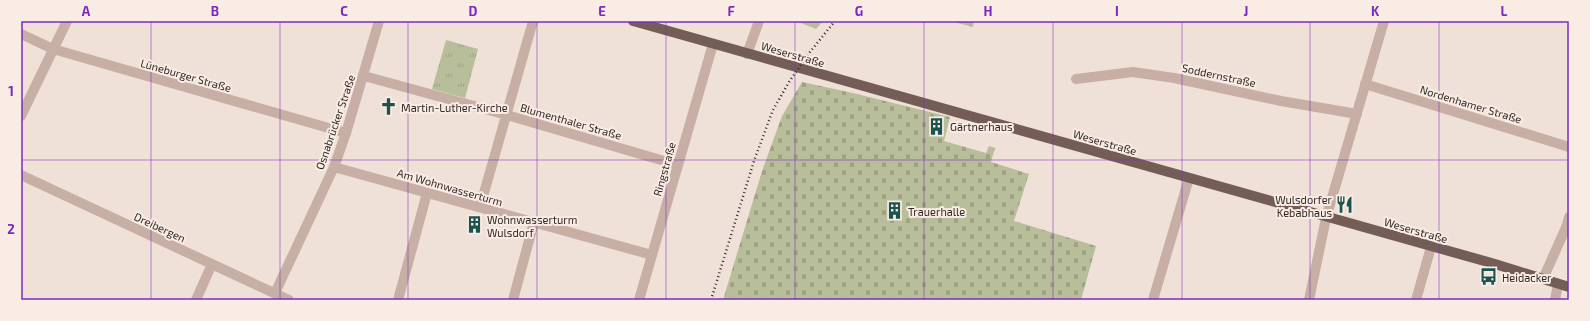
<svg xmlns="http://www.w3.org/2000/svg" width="1590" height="321" font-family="'Exo 2',sans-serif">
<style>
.grass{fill:#b7be99}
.cemetery{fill:url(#cemetery-stones)}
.park{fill:url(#park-tufts)}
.garden{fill:url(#garden-dots)}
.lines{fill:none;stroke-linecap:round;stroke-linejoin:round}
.minor{stroke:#c7afa5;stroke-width:10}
.major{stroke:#755d57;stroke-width:10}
.rail{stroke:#332826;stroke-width:2.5;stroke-dasharray:1 3;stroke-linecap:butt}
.grid{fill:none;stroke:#7b2cbf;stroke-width:1;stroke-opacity:0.55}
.labels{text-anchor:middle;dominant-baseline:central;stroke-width:4;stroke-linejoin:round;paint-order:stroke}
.street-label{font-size:11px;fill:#332826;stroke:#f8ece4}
.poi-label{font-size:11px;fill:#332826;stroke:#f8ece4;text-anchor:start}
.neatline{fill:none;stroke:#7b2cbf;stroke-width:1.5}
.grid-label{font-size:13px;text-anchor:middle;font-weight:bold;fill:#7b2cbf}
</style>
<defs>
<pattern id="cemetery-stones" width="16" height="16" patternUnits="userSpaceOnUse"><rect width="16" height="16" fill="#b7be99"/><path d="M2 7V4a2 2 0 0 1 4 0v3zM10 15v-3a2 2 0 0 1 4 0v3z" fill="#9ea384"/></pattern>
<pattern id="park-tufts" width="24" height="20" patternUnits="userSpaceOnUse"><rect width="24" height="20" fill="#b7be99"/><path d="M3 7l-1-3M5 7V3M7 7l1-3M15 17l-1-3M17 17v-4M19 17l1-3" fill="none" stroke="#9ea384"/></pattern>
<pattern id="garden-dots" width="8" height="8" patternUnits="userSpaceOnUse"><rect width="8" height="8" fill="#b7be99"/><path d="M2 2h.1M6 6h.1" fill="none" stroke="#9ea384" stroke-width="1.8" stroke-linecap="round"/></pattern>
</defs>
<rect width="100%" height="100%" fill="#f0e1d8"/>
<path class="grass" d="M796 21H823L816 29Z"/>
<path class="cemetery" d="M802 82 853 93 950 117 944 141 986 153 989 146 995 148 991 162 1029 174 1014 221 1096 246 1081 300H723L762 171 782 116Z"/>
<path class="park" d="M446 40 478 49 465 98 432 89Z"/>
<path class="garden" d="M950 21H974L973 27Z"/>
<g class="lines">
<g class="minor">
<path d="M21 34 53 49 346 133"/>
<path d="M747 54 759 21"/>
<path d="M364 76 507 115 678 165"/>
<path d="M1076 79 1133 72 1174 78 1281 101 1357 114"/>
<path d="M1365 84 1569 147"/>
<path d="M21 116 67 21"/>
<path d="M334 167 652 255"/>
<path d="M21 175 289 300"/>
<path d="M480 207 533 21"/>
<path d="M1543 279 1567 225 1569 217"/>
<path d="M275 293 334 167 346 133 379 21"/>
<path d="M196 300 212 264"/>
<path d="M398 300 427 193"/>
<path d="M513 300 534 222"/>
<path d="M639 300 713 44"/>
<path d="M1153 300 1189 178"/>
<path d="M1309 300 1326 218 1384 21"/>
<path d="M1416 300 1431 247"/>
<path d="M1555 300 1558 284"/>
</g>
<path class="major" d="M633 21 1495 264 1569 287"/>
<path class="rail" d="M711 300 754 161 773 110 789 82 810 52 835 21"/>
</g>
<path class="grid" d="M151 21V300M280 21V300M408 21V300M537 21V300M666 21V300M795 21V300M924 21V300M1053 21V300M1182 21V300M1310 21V300M1439 21V300M21 160H1569"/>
<defs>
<symbol id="church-bare" viewBox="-9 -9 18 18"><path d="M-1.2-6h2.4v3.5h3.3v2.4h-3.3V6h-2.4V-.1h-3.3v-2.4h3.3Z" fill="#1d534f" stroke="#f8ece4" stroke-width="2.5" paint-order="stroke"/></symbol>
<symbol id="building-bare" viewBox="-9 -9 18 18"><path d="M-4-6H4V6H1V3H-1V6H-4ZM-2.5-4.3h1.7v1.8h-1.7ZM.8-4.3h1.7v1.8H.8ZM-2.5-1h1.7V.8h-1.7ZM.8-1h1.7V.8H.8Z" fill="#1d534f" stroke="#f8ece4" stroke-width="2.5" paint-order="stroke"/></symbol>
<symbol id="restaurant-bare" viewBox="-9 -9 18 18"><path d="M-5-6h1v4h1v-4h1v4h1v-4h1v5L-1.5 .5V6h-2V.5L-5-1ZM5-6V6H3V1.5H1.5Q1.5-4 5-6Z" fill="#1d534f" stroke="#f8ece4" stroke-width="2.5" paint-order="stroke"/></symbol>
<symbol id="bus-bare" viewBox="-9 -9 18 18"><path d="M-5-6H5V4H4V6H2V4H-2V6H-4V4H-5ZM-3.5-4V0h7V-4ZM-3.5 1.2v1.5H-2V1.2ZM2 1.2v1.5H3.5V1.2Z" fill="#1d534f" stroke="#f8ece4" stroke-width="2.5" paint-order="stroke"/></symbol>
</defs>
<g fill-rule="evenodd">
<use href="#church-bare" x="376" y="94" width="25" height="25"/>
<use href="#building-bare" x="924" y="114" width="25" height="25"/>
<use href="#restaurant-bare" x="1332" y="192" width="25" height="25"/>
<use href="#building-bare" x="882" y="198" width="25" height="25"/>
<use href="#building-bare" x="462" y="212" width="25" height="25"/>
<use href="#bus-bare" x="1476" y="264" width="25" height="25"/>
</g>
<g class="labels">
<g class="street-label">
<text transform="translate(793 54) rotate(16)">Weserstraße</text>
<text transform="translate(186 75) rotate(16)">Lüneburger Straße</text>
<text transform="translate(1219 75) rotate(12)">Soddernstraße</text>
<text transform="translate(1471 104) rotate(17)">Nordenhamer Straße</text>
<text transform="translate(571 121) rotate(16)">Blumenthaler Straße</text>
<text transform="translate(335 122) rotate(-71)">Osnabrücker Straße</text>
<text transform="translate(1105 142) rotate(16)">Weserstraße</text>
<text transform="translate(664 169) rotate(-74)">Ringstraße</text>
<text transform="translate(450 187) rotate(16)">Am Wohnwasserturm</text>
<text transform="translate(160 227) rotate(25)">Dreibergen</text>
<text transform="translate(1416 230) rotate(16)">Weserstraße</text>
</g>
<g class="poi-label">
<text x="401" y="107">Martin-Luther-Kirche</text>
<text x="950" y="126">Gärtnerhaus</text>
<text x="1332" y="199" text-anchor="end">Wulsdorfer<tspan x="1332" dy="13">Kebabhaus</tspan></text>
<text x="908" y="211">Trauerhalle</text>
<text x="487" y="219">Wohnwasserturm<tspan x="487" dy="13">Wulsdorf</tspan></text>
<text x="1502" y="277">Heidacker</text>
</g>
</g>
<rect width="1590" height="321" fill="none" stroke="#f8ece4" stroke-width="44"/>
<rect x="22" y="22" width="1546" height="277" class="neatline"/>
<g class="grid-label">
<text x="86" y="16">A</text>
<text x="215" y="16">B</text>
<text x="344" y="16">C</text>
<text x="473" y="16">D</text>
<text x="602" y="16">E</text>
<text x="731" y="16">F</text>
<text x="859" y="16">G</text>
<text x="988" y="16">H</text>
<text x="1117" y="16">I</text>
<text x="1246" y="16">J</text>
<text x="1375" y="16">K</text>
<text x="1504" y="16">L</text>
<text x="11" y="96">1</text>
<text x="11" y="234">2</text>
</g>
</svg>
